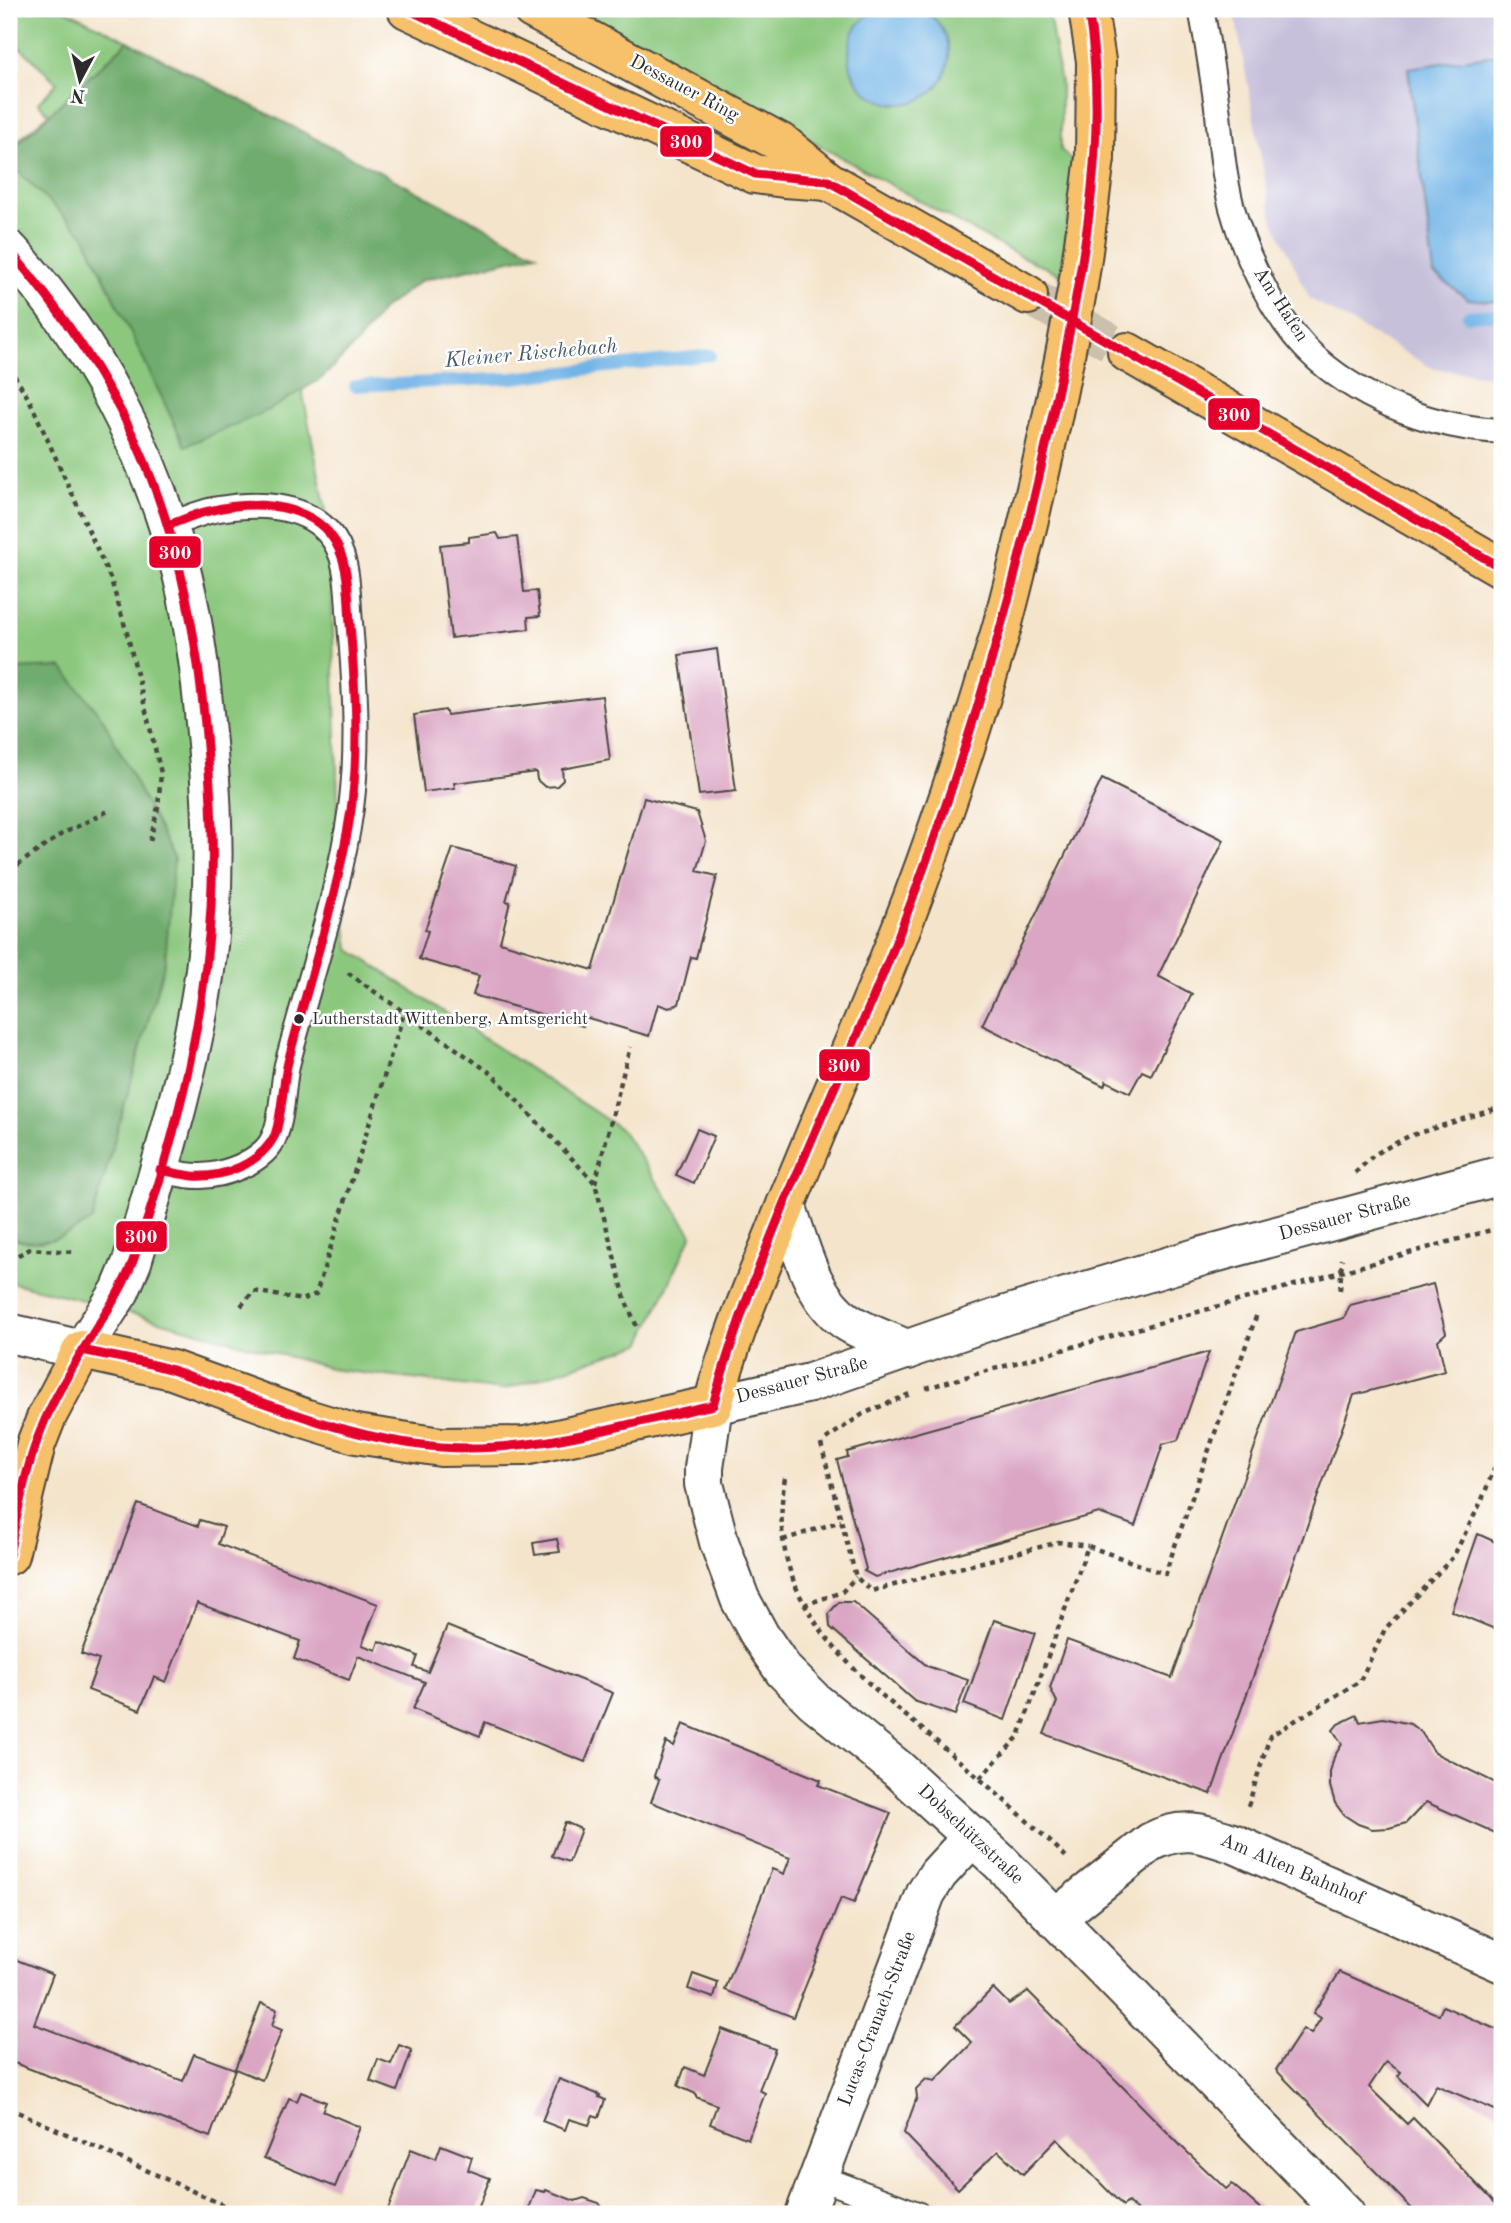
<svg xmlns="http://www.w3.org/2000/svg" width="1511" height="2223" font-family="'Old Standard TT',serif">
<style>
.industrial{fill:#c6c0da}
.green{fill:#8bc87e;stroke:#5b7a54;stroke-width:2}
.forest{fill:#70ac6d;stroke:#4e6c4c;stroke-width:2}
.water{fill:#71b4e6;stroke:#4e7088;stroke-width:2}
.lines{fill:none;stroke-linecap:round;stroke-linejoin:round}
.stream{stroke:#71b4e6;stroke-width:12}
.building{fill:#daa6c3}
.primary-tunnel{stroke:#ccbfab;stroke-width:38;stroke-dasharray:38 19;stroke-linecap:butt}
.service-casing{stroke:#494743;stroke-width:28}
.minor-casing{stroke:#494743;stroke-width:42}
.tertiary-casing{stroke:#494743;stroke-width:42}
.primary-casing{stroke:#494743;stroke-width:42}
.path{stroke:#494743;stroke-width:4.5;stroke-dasharray:5 5;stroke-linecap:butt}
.service{stroke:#fff;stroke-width:24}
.minor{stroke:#fff;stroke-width:38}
.tertiary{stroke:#fff;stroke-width:38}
.primary{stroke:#f7c06b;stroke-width:38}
.primary-bridge-casing{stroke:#494743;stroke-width:42;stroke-linecap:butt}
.primary-bridge{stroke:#f7c06b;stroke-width:38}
.bus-1-casing{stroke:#fff;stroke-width:14}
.bus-1{stroke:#e4002b;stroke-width:9}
.bus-dot{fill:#2b2b2b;stroke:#fff;stroke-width:2.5}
.labels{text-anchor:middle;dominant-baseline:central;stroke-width:5;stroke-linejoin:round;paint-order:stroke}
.bus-label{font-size:17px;fill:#2b2b2b;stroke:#fff;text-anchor:start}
.street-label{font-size:19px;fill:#2b2b2b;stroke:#fff}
.water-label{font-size:21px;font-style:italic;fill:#445b6c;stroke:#fff}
.line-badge{stroke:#fff;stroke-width:2.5}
.badge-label{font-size:19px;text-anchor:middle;font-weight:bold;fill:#fff}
</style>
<rect width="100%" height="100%" fill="#fff"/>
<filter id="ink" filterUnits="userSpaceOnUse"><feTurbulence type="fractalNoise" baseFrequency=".0143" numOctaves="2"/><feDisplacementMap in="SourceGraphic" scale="14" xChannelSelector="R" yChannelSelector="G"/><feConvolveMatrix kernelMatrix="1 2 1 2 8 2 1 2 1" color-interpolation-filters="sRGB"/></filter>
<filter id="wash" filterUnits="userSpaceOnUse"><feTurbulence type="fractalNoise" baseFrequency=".00686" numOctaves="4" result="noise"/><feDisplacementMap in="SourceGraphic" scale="28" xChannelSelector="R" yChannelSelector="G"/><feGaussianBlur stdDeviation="1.57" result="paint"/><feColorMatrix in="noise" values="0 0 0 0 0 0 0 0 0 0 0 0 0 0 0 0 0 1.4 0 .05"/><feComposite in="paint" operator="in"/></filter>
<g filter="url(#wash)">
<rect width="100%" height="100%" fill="#f4e4cb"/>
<path class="industrial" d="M1234 9H1502V54L1408 69 1434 274 1468 299 1502 302V378L1432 368 1310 299 1272 218Z"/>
<g class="green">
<path d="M9 9H64L128 41 60 104 265 202 330 531 340 875 349 949 622 1130 692 1234 641 1344 503 1390 337 1370 83 1300 9 1282V148L49 114 38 103 57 83 21 48 9 59Z"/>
<path d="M573 9H1048L1061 84V150L1073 161 1062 275 1014 253Z"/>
</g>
<g class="forest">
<path d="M128 41 537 254 422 280 384 308 358 342 322 378 269 410 185 446 84 235 9 163V152Z"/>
<path d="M62 667 103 719 174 858 165 961 92 1220C62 1238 44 1248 9 1238V669Z"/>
</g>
<g class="water">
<circle cx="899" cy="54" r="50"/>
<path d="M1502 54V302L1468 299 1434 274 1408 68Z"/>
</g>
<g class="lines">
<g class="stream">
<path d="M1468 316 1502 314"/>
<path d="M355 386 513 378 710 355"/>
</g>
</g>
<g id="blocks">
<g class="building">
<path d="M497 533 500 539 517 537 524 592 537 591 540 616 528 617 529 629 451 638 440 545 469 542V537Z"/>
<path d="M717 649 736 791 699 795 679 655Z"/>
<path d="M602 696 610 760 562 769 563 780 557 786 545 787 537 780 536 772 454 783 455 788 424 792 414 715 445 710 447 715Z"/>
<path d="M1102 779 1224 840 1158 976 1192 994 1151 1075 1142 1071 1130 1093 1106 1081 1104 1086 982 1025Z"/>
<path d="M644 798 697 812 706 841 697 871 717 876 696 958 691 957 679 1004 669 1008 658 1004 649 1036 585 1017 583 1026 473 995 479 976 419 959 428 931 425 930 453 848 516 866 506 901 510 902 500 942 593 970Z"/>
<path d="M697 1129 714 1136 694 1183 676 1175Z"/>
<path d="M1433 1284 1446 1333 1438 1340 1445 1371 1354 1395 1211 1794 1044 1734 1057 1702 1050 1688 1067 1640 1172 1678 1296 1332 1344 1318 1350 1305Z"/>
<path d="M1209 1352 1178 1440 1163 1444 1135 1526 1099 1513 875 1577 864 1571 866 1569 837 1460 848 1457 847 1452Z"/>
<path d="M138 1504 198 1526 200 1520 224 1527 218 1544 378 1604 362 1645 376 1650 379 1641 409 1652 418 1656 414 1667 428 1672 447 1626 613 1693 585 1762 485 1722 480 1736 413 1709 425 1682 358 1656 349 1680 294 1659 300 1641 197 1603 166 1682 154 1677 140 1710 88 1690 99 1660 81 1654Z"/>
<path d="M1478 1534 1502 1545V1632L1451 1611Z"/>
<path d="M557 1539 560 1552 535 1555 533 1543Z"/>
<path d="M839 1602H853L927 1666 968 1680 955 1715 914 1701 830 1627 829 1613Z"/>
<path d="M994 1620 1035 1633 1005 1720 964 1704Z"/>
<path d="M1357 1715 1360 1722 1383 1718 1410 1724 1421 1732 1435 1753 1502 1786V1836L1426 1802 1406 1823 1389 1828 1372 1829 1358 1824 1344 1815 1335 1803 1330 1786V1772L1334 1757 1342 1744 1333 1730 1338 1724Z"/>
<path d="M683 1724 821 1780 818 1785 891 1813 854 1903 841 1898 793 2017 725 1990 772 1869 784 1874 790 1858 651 1802 659 1780 654 1776 666 1742 674 1746Z"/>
<path d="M565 1822 581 1829 569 1862 552 1856Z"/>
<path d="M9 1957 53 1974 34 2024 183 2081 194 2054 235 2069 210 2137 9 2061Z"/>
<path d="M1340 1972 1439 2015 1443 2006 1502 2032V2113L1436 2085 1426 2104 1398 2076 1401 2072 1386 2062 1369 2087 1407 2124 1413 2118 1502 2210V2214H1417L1276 2070 1303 2029 1311 2034 1321 2018 1313 2013Z"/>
<path d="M693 1974 718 1983 714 1998 688 1989Z"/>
<path d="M993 1988 1009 2004 1028 1991 1184 2149 1226 2189 1232 2184 1263 2211 1261 2214H1140L1128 2202 1123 2206 1057 2139 1023 2174 998 2151 958 2189 904 2133 917 2097 916 2089 926 2079 935 2081 972 2043 955 2026Z"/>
<path d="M261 2003 277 2009 272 2026 282 2030 262 2080 235 2069Z"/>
<path d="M722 2029 775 2049 759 2090 765 2093 748 2139 710 2124 717 2105 696 2097V2094L678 2086 685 2067 704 2075Z"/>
<path d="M399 2045 412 2050 397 2091 370 2081 378 2059 391 2064Z"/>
<path d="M559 2079 600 2095 599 2097 605 2100 599 2117 593 2115 589 2125 569 2119 565 2130 542 2121Z"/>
<path d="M301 2092 326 2102 322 2111 360 2127 335 2187 264 2158 289 2098 297 2101Z"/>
<path d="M441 2145 472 2157 468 2170 490 2178 476 2214H394L387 2212 411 2149 436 2159Z"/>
<path d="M536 2190 545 2192 546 2190 575 2201 584 2198 599 2203 606 2213 527 2214Z"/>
</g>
</g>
</g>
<g filter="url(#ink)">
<use href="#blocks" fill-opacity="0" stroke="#494743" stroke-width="2"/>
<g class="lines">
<path class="primary-tunnel" d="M1028 295 1127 352"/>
<defs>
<g id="service">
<path d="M1201 9C1208 44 1213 78 1218 114 1221 145 1224 178 1232 208 1247 260 1276 323 1317 359 1367 403 1436 428 1502 431"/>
<path d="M160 1170C173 1172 188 1177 201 1176 225 1175 258 1163 271 1143 283 1124 282 1087 287 1065 309 980 339 895 351 808 359 747 355 684 350 623 347 592 350 556 328 532 302 503 255 503 219 509 202 511 185 520 169 525"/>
<path d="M819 2177 917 2214"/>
</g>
<g id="minor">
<path d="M9 250C92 340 152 454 182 574 195 626 201 680 206 733 214 811 216 892 205 970 191 1069 161 1165 132 1262L120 1291 82 1350 9 1333"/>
<path d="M786 1205C800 1244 811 1299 849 1323 867 1334 889 1341 908 1350"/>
<path d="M713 1405 810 1383 1006 1315 1203 1256 1502 1175"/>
<path d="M1056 1918 1151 1842C1183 1825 1202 1833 1235 1844L1502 1963"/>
<path d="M805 2214 926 1893 938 1874 973 1836"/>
</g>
<path id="tertiary" d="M713 1405 704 1468V1484L719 1542 740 1599 760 1636 784 1671 814 1701 899 1770 1000 1862 1345 2214"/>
<g id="primary">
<path d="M407 9 755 174 784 178 828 181"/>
<path d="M532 9 783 144 828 181 1028 295"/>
<path d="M1088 9 1096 61 1095 158"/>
<path d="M1127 352 1502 568"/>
<path d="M9 1555 36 1444 47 1416 82 1350 172 1370 304 1418 356 1434 441 1447 525 1446 713 1405C728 1346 751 1291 774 1235 802 1164 832 1094 862 1024 918 894 964 759 1003 623"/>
</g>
</defs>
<use href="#service" class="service-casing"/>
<use href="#minor" class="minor-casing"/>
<use href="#tertiary" class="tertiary-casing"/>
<use href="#primary" class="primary-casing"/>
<g class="path">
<path d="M9 367 30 401 111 580 127 633 161 773 158 807 149 846"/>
<path d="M9 871 62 834 108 811"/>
<path d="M348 973 492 1074 595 1183 626 1302 638 1329"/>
<path d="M1355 1173 1375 1154 1409 1136 1502 1107"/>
<path d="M595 1183 630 1047"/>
<path d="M9 1260 30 1249 73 1252"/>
<path d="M1340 1290 1342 1259"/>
<path d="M241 1306 254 1291 302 1300 316 1294 404 1013"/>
<path d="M926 1388 1502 1227"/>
<path d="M826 1439 863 1414 912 1393"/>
<path d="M821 1444 856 1577 871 1591 1059 1542 1088 1546"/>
<path d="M785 1478C764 1595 842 1663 923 1730 957 1759 991 1788 1024 1818 1038 1831 1054 1844 1067 1858"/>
<path d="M783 1540 841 1521"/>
<path d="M804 1605 842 1592 856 1577"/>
<path d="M980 1778 1019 1736 1088 1546 1165 1574 1257 1314"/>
<path d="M1248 1806 1270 1736 1360 1681 1385 1629 1453 1557 1481 1502 1502 1449"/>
<path d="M9 2108 243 2214"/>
</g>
<use href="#service" class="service"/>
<use href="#minor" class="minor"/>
<use href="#tertiary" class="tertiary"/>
<use href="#primary" class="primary"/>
<defs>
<path id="primary-bridge" d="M1003 623C1032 512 1058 399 1078 285 1085 243 1089 201 1095 158"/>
</defs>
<use href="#primary-bridge" class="primary-bridge-casing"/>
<use href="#primary-bridge" class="primary-bridge"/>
<defs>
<g id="bus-1">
<path d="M407 9 755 174 828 181 1502 568"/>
<path d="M9 250C60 309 103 371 136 442 174 526 193 613 203 705 210 772 215 839 211 907 205 1022 172 1153 133 1261 123 1288 107 1311 92 1335 78 1358 63 1382 51 1407 28 1453 19 1505 9 1555"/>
<path d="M160 1170C171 1172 182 1175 193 1176 224 1178 261 1163 275 1135 283 1111 282 1086 288 1062 309 978 338 896 351 810 360 748 355 686 350 624 348 594 350 558 329 533 301 501 247 501 209 511 195 514 182 520 169 525"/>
<path d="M82 1350C113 1357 146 1361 175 1371 263 1401 347 1440 441 1447 533 1454 624 1424 713 1405"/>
<path d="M713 1405C757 1245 835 1096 896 942 969 755 1024 561 1063 365 1086 247 1109 129 1088 9"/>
</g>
</defs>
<use href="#bus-1" class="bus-1-casing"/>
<use href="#bus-1" class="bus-1"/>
</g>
</g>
<circle class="bus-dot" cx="299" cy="1019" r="6"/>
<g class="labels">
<g class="bus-label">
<text x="312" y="1019">Lutherstadt Wittenberg, Amtsgericht</text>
</g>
<g class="street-label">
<text transform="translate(684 89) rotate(28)">Dessauer Ring</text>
<text transform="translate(1280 305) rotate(57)">Am Hafen</text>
<text transform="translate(1345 1218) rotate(-15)">Dessauer Straße</text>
<text transform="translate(802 1381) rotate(-15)">Dessauer Straße</text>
<text transform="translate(970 1835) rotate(43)">Dobschützstraße</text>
<text transform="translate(1292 1870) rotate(23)">Am Alten Bahnhof</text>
<text transform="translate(878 2019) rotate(-69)">Lucas-Cranach-Straße</text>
</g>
<g class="water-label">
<text transform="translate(531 354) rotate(-5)">Kleiner Rischebach</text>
</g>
</g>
<g class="line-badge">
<rect x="659" y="125" width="54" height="33" rx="7" fill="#e4002b"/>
<rect x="1207" y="397" width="54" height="34" rx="7" fill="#e4002b"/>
<rect x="148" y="535" width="54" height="34" rx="7" fill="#e4002b"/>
<rect x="818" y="1048" width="53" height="34" rx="7" fill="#e4002b"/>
<rect x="115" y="1220" width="53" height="33" rx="7" fill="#e4002b"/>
</g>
<g class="badge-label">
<text x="686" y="148">300</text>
<text x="1234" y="421">300</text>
<text x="175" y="559">300</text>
<text x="844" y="1072">300</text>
<text x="141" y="1243">300</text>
</g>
<rect width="1511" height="2223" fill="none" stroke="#fff" stroke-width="35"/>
<g transform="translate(80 80) rotate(187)" stroke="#ffffff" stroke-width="5" paint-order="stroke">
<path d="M0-5L12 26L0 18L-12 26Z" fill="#2b2b2b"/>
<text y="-10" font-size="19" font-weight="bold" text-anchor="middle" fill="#2b2b2b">N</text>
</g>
</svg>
